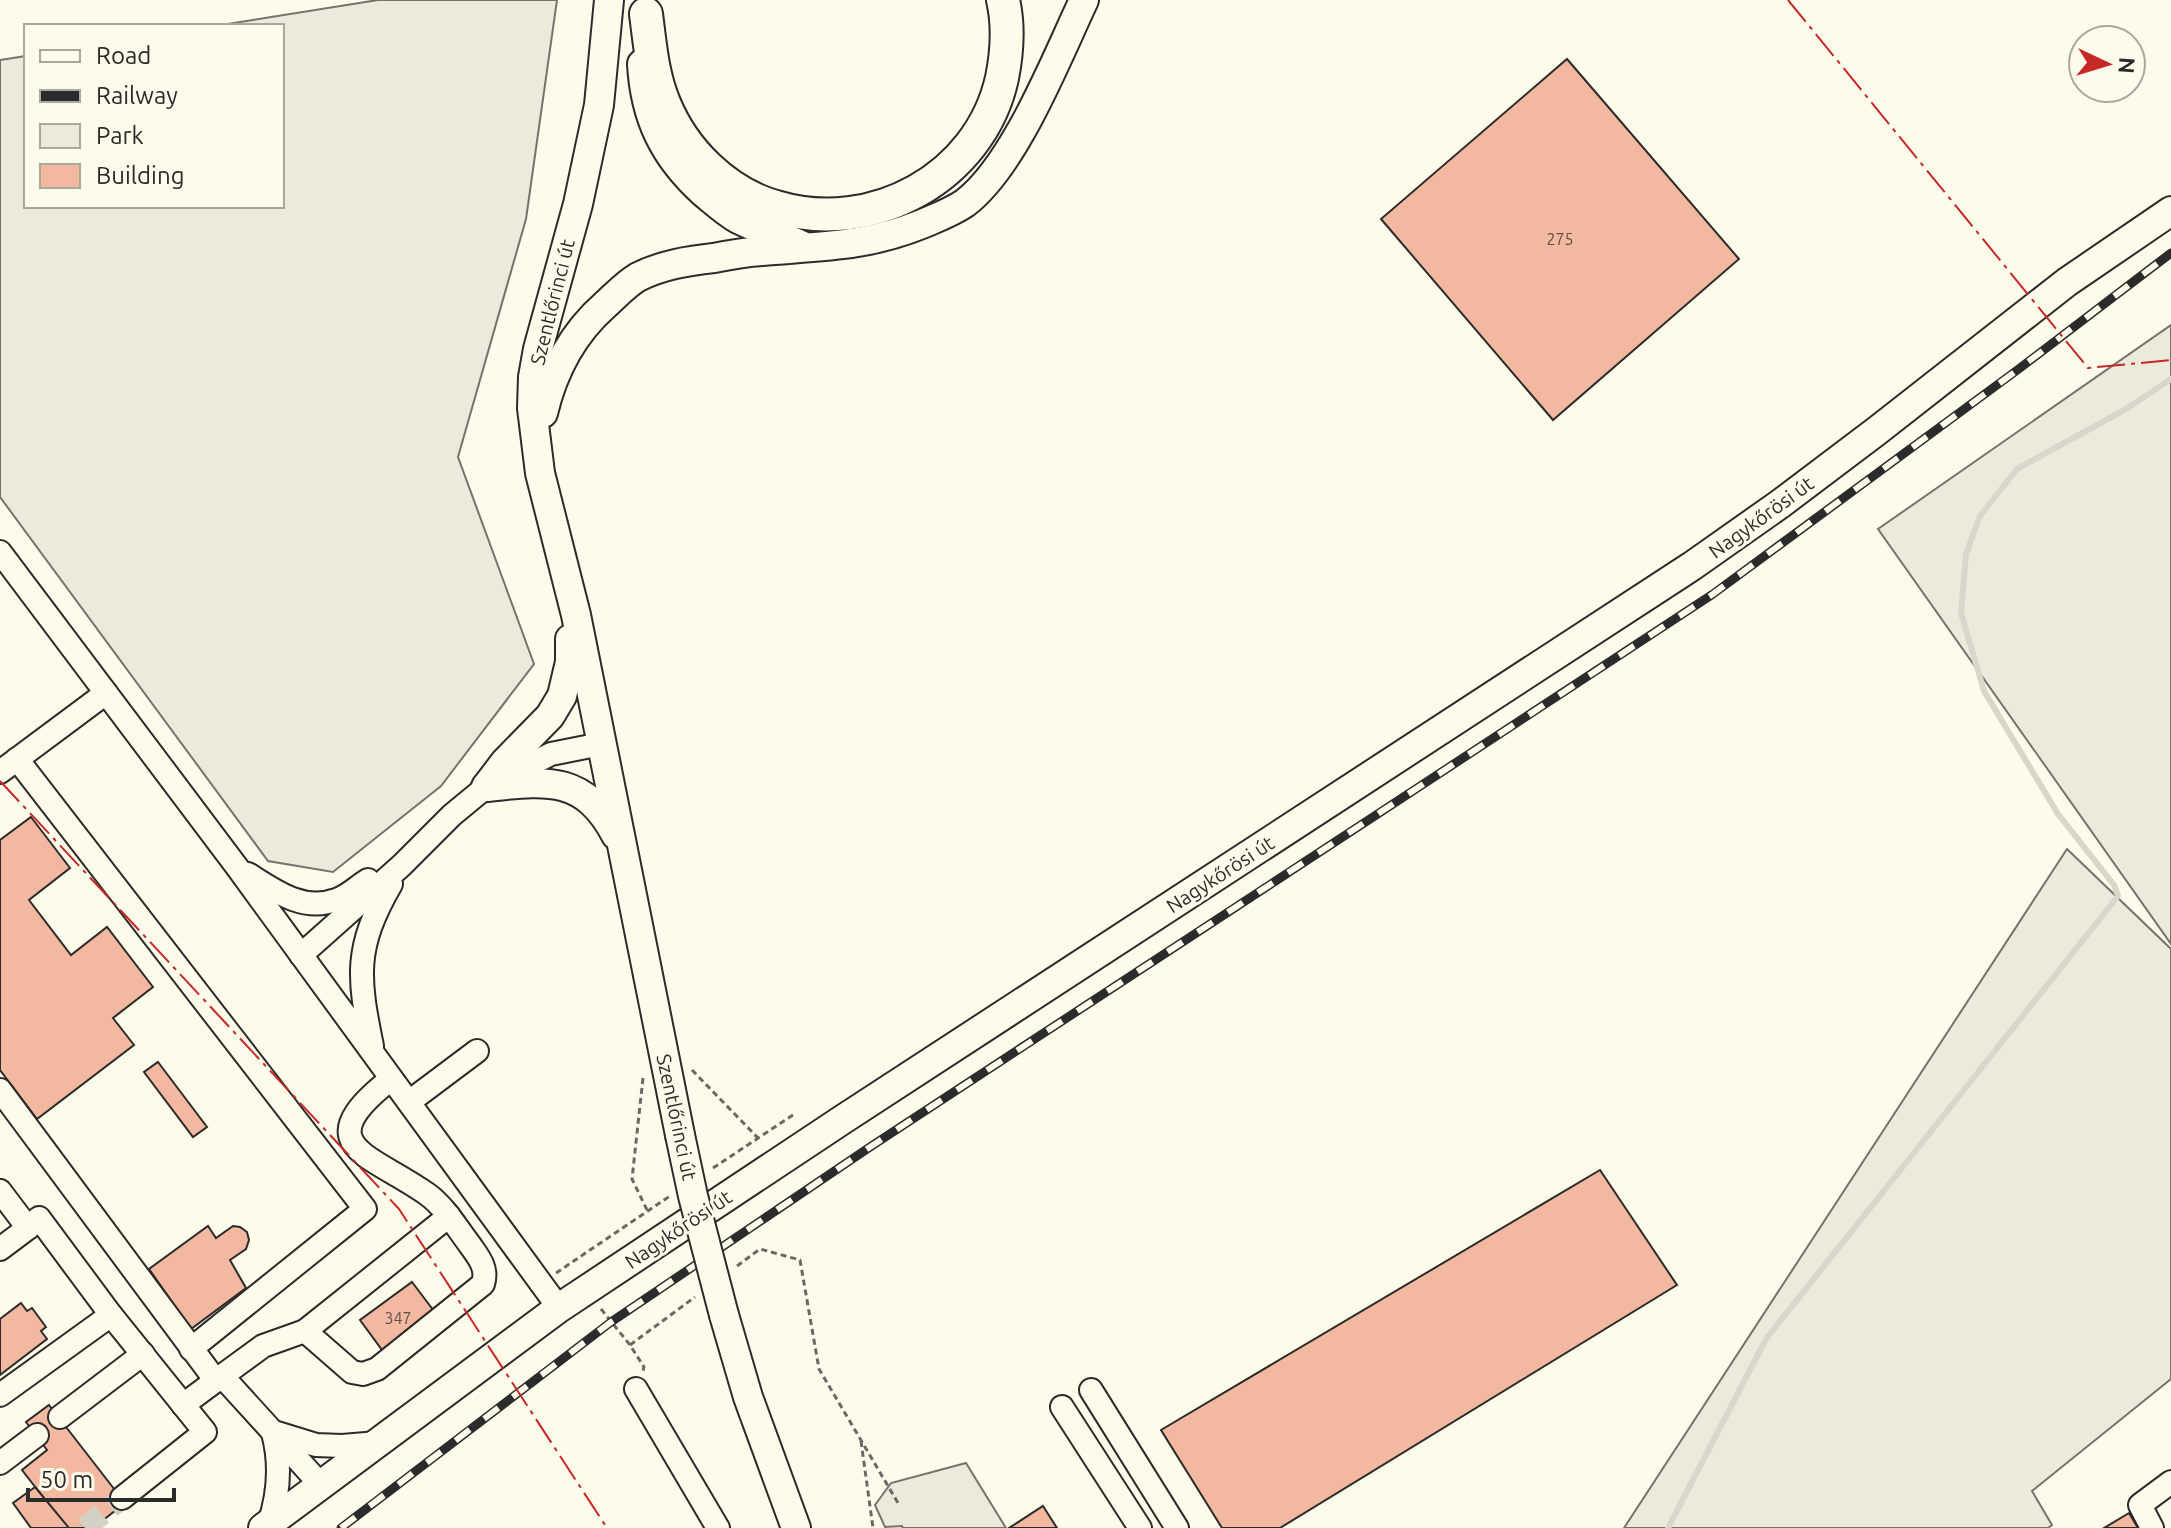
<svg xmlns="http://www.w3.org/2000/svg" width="2171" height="1528" font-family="Ubuntu,sans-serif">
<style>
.green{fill:#ecebdb;stroke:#74746e;stroke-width:2}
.parking{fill:#eceadb;stroke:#74746e;stroke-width:2}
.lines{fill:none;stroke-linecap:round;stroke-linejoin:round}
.stream{stroke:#d8d7c9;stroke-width:6}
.building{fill:#f2b8a0;stroke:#2b2b2b;stroke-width:2}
.minor-tunnel{stroke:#d3d1c4;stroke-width:22;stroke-dasharray:22 11;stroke-linecap:butt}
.minor-casing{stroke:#2b2b2b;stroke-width:26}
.major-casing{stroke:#2b2b2b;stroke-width:32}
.highway-casing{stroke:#2b2b2b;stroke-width:36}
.path{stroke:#6a6964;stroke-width:3;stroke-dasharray:6 4;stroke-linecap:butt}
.minor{stroke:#fdfbea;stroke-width:22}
.major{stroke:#fdfbea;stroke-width:28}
.highway{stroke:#fdfbea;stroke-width:32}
.rail-casing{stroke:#2b2b2b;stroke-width:9}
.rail{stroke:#fdfbea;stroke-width:6;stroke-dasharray:18;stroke-linecap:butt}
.major-bridge-casing{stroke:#2b2b2b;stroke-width:32;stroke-linecap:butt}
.major-bridge{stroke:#fdfbea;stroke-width:28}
.power{stroke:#c62828;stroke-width:2;stroke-dasharray:28 6 4 6;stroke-linecap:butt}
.labels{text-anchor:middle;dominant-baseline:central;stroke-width:6;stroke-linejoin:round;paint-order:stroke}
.number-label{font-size:16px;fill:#5d4e48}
.street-label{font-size:20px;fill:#2b2b2b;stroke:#fdfbea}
</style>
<rect width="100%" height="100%" fill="#fdfbea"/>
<g class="green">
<path d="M378 0H557L526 219 458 457 534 664 441 786 333 872 268 861 0 497V60L26 56V206H282V26H215Z"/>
<path d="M2171 325V944L1878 529Z"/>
<path d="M2067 849 2171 949V1379L2032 1491 2052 1525 2048 1528H1624Z"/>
</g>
<path class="parking" d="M966 1463 1006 1528H903L902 1526 885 1527 875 1505 891 1483Z"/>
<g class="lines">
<path class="stream" d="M1668 1528 1766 1339 2118 896 2114 885 2058 814 1984 691 1961 613 1966 554 1980 516 2017 469 2126 409 2171 379"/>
</g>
<g class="building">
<path d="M1567 59 1739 259 1553 420 1381 219Z"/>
<path d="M31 817 70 868 29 900 71 955 107 927 153 987 113 1018 134 1045 37 1119 0 1070V840Z"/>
<path d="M158 1062 207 1127 193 1137 144 1072Z"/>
<path d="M1600 1170 1677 1285 1280 1528H1222L1161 1430Z"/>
<path d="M208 1226 216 1238 233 1226 240 1227 247 1232 249 1240 246 1249 230 1260 246 1288 191 1329 149 1269Z"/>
<path d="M412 1282 437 1315 385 1354 360 1320Z"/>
<path d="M21 1303 27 1311 32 1308 46 1327 41 1331 47 1339 0 1375V1319Z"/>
<path d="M49 1405 125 1503 93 1528H67L22 1470 47 1450 26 1422Z"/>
<path d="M35 1487 69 1528H31L13 1503Z"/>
<path d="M1043 1506 1057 1528H1009Z"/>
<path d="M2129 1513 2138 1528H2104Z"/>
</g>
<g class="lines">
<path class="minor-tunnel" d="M85 1528 122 1498"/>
<defs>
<g id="minor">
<path d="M0 552 237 867 559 1308"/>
<path d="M17 759 365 1209 191 1349"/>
<path d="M0 772 106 693"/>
<path d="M248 874C275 891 303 912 336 900 347 897 358 886 368 880"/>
<path d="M301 955 402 865 452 815 486 787 551 754 601 744"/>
<path d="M372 1046C358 977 354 948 391 884"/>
<path d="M0 1090 216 1381"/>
<path d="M409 1102 477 1051"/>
<path d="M0 1191 28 1228 39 1218 111 1315 205 1432 122 1498"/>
<path d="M0 1249 28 1228"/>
<path d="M305 1331 352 1372 363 1374 377 1369 483 1284C488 1268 479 1258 470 1245 457 1228 445 1207 427 1194 371 1154 305 1146 391 1079"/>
<path d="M636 1389 718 1528"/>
<path d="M1091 1390 1177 1528"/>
<path d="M0 1395 111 1315"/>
<path d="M183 1405 222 1376"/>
<path d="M1062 1407 1140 1528"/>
<path d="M60 1417 143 1354"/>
<path d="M277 1433 316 1445 342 1446 378 1443"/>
<path d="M0 1463 37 1435"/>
<path d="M321 1485 222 1376 263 1346 305 1331 449 1216"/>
<path d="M269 1524C279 1494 281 1463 273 1433"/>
<path d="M2152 1528 2140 1505 2171 1482"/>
</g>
<g id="major">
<path d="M609 0 599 105 578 204 538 349 533 377 532 408 540 473 576 615 680 1135"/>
<path d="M642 64C645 118 664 157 704 193 715 202 726 212 738 219 758 229 780 236 801 245"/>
<path d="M543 413C553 371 572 334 605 305 615 296 626 284 638 277 662 265 687 261 714 258 729 255 746 252 762 251 821 246 865 247 922 224 936 218 952 212 965 203 1015 165 1057 57 1084 0"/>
<path d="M486 787 505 762 550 716 562 696 570 662V639"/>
<path d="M486 787C545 781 584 774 616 835"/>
<path d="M724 1315 748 1397 796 1528"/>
<path d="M263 1528 559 1308 842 1120 1692 566 1780 504 1878 430 2067 282 2171 211"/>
</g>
<path id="highway" d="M646 14C650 44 652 74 664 103 683 150 725 193 776 207 872 236 980 178 1002 78 1007 53 1009 26 1003 0"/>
</defs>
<use href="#minor" class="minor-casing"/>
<use href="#major" class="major-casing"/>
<use href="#highway" class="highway-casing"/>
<g class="path">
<path d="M692 1070 758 1138"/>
<path d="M643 1078 632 1179 647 1210"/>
<path d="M713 1168 793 1115"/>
<path d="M737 1266 760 1249 800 1260 819 1369 898 1503"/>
<path d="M556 1273 670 1196"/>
<path d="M601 1309 630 1345 644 1367 643 1371"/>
<path d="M630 1345 695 1297"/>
<path d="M861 1441 873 1528"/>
</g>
<use href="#minor" class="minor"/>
<use href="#major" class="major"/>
<use href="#highway" class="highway"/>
<defs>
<path id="rail" d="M341 1528 611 1322 870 1147 1713 594 2016 371 2171 253"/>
</defs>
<use href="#rail" class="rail-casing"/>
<use href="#rail" class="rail"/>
<defs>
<path id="major-bridge" d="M680 1135 693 1196 724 1315"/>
</defs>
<use href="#major-bridge" class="major-bridge-casing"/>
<use href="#major-bridge" class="major-bridge"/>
<g class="power">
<path d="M1788 0 2088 368 2171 360"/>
<path d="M0 781 399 1209 607 1528"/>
</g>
</g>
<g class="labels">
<g class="number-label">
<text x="1560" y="239">275</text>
<text x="398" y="1318">347</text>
</g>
<g class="street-label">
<text transform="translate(552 302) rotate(-76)">Szentlőrinci út</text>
<text transform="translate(1761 517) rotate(-36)">Nagykőrösi út</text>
<text transform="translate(1220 874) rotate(-33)">Nagykőrösi út</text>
<text transform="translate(677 1117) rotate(78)">Szentlőrinci út</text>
<text transform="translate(678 1229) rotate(-34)">Nagykőrösi út</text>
</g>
</g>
<rect x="24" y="24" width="260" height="184" fill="#fdfbea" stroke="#a9a89e" stroke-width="2"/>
<rect x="40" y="50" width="40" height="12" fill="#fdfbea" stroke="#a9a89e" stroke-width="2"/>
<text x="96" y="64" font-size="24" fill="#2b2b2b">Road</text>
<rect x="40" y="90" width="40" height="12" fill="#2b2b2b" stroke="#a9a89e" stroke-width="2"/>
<text x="96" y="104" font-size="24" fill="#2b2b2b">Railway</text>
<rect x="40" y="124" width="40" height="24" fill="#ecebdb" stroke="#a9a89e" stroke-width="2"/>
<text x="96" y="144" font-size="24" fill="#2b2b2b">Park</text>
<rect x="40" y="164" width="40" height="24" fill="#f2b8a0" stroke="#a9a89e" stroke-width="2"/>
<text x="96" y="184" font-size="24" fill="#2b2b2b">Building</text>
<g transform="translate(2107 64) rotate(94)"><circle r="38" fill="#fdfbea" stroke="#a9a89e" stroke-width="2"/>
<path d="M0-6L14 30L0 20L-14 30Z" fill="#c62828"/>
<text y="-12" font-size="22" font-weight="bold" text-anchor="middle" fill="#2b2b2b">N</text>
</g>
<path d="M28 1488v12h146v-12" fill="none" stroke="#2b2b2b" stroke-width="4"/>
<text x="40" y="1488" font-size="24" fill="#2b2b2b" stroke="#fdfbea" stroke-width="6" paint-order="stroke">50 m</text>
</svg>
